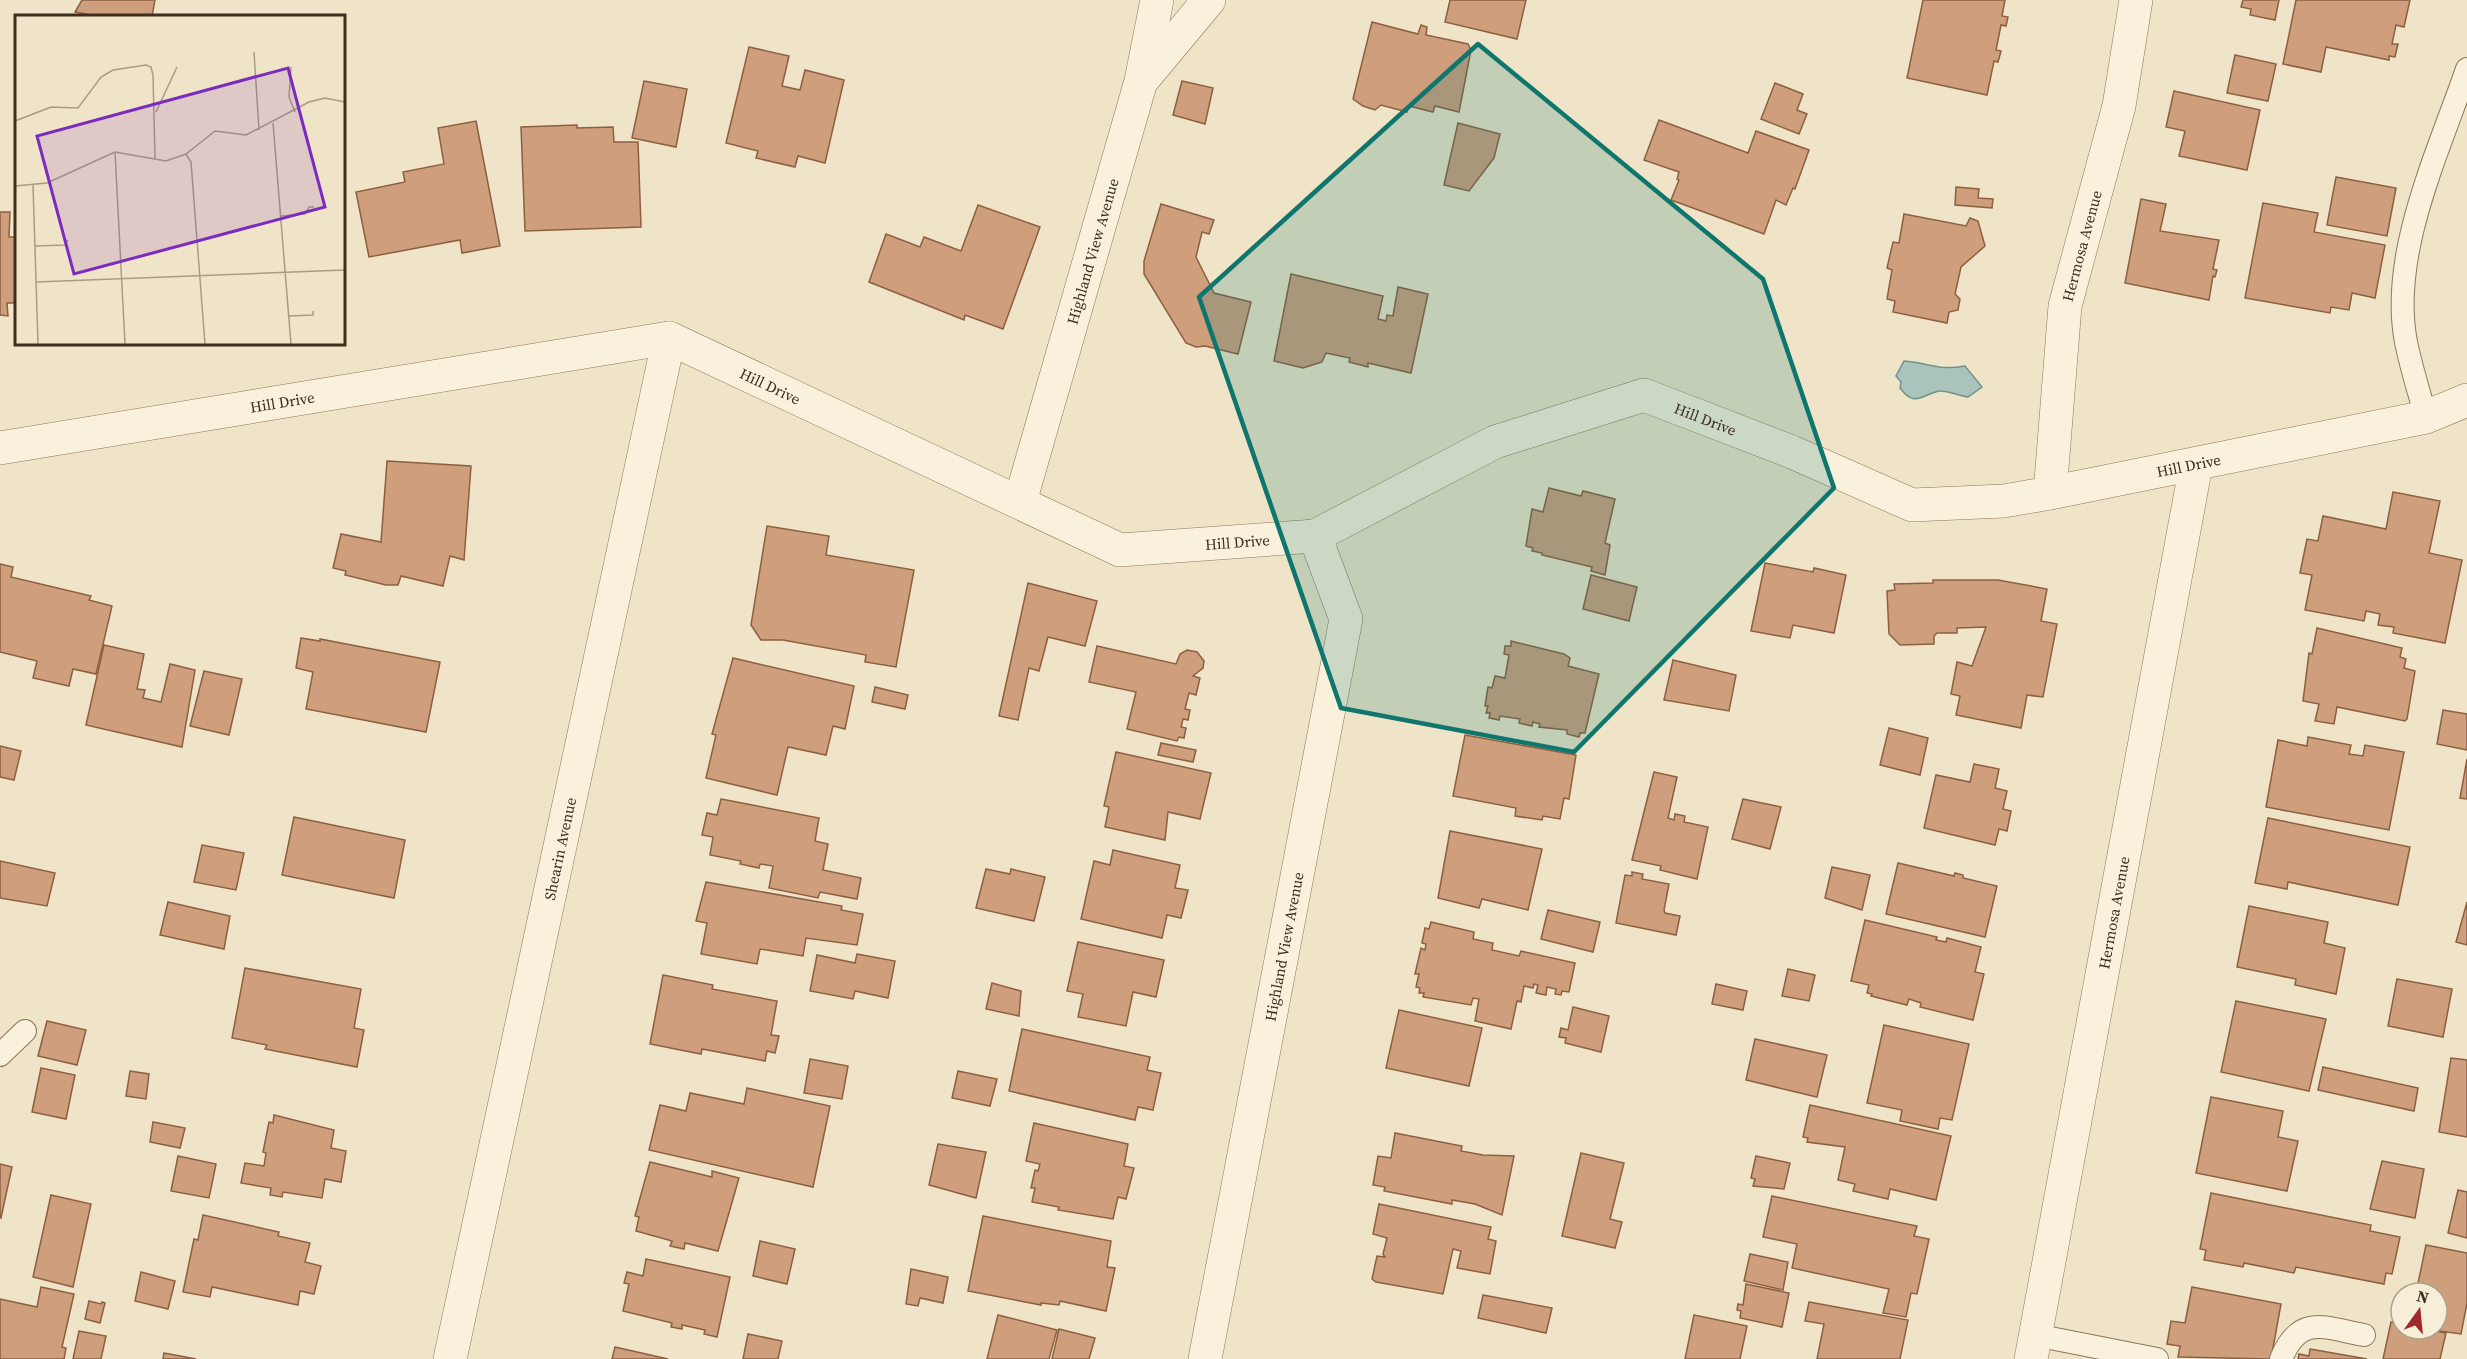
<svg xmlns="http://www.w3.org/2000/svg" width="2467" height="1359" font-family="'Source Serif 4',serif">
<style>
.water{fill:#a9c4bc;stroke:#6f938a;stroke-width:1.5}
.building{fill:#cf9f7d;stroke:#8d5f41;stroke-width:1.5}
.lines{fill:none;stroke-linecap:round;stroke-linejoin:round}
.lane-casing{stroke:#8d765c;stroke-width:24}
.street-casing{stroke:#8d765c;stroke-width:34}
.lane{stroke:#faf1dc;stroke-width:22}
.street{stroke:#faf1dc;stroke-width:33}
.marked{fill:#0f766e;fill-opacity:0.2;stroke:#0f766e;stroke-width:4.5;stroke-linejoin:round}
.labels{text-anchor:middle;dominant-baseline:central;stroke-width:4.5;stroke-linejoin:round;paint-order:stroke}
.street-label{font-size:15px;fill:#3d2e20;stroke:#f7eed8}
.inset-road{fill:none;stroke:#a89b85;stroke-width:1.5}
.view{fill:#7b2cbf;fill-opacity:0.15;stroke:#7b2cbf;stroke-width:3}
.inset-edge{fill:none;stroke:#3d2e20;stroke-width:3}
</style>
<rect width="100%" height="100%" fill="#f0e4c8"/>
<path class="water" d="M1904 361C1930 363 1938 371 1965 366L1982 387 1968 397C1959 396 1947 390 1939 391 1921 395 1915 408 1900 388L1901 382 1896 376Z"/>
<g class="building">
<path d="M82 0H155L152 16H96L75 12Z"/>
<path d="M1450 0H1526L1517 39 1445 22Z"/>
<path d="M1923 0H2005L2002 16 2008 17 2006 26 2001 25 1996 50 2001 51 1998 62 1994 61 1987 95 1907 78Z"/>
<path d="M2243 0H2279L2275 20 2250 15 2251 9 2241 7Z"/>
<path d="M2296 0H2410L2404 27 2396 25 2392 44H2398L2395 57 2389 56V60L2326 47 2321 72 2283 64Z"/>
<path d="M1372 22 1418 34 1421 25 1427 27 1426 35 1468 44 1471 50 1459 112 1435 106 1433 112 1409 106 1407 112 1381 105 1375 110 1363 106 1353 99Z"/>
<path d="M749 47 789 56 782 86 800 90 805 70 844 80 825 163 798 156 795 167 756 158 758 151 726 143Z"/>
<path d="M2235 55 2276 64 2268 101 2227 93Z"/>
<path d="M644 81 687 89 676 147 632 138Z"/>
<path d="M1182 81 1213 88 1205 124 1173 115Z"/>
<path d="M1775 83 1803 94 1797 110 1807 114 1799 134 1761 119Z"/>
<path d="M2174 91 2260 110 2247 170 2179 156 2185 131 2166 127Z"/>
<path d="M1659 120 1748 153 1756 131 1809 150 1795 189 1793 188 1786 205 1776 200 1764 234 1671 200 1679 180 1677 179 1679 172 1644 160Z"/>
<path d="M476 121 500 246 462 253 460 240 369 257 356 192 405 182 403 172 444 164 438 128Z"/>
<path d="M1458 123 1500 134 1494 158 1469 191 1444 185Z"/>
<path d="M577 125V128L613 127 614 142H638L641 227 525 231 521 127Z"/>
<path d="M2336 177 2396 188 2387 236 2327 225Z"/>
<path d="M1956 187 1979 189 1978 198 1993 199 1992 208 1955 205Z"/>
<path d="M2141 199 2166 204 2160 231 2219 240 2213 269 2217 270 2215 277 2213 276 2209 300 2125 283Z"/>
<path d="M2263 203 2318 213 2314 232 2385 245 2375 298 2352 293 2349 310 2331 307 2330 313 2245 298Z"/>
<path d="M1161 204 1214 220 1209 234 1202 232 1196 257 1214 293 1251 302 1238 354 1205 346 1196 347 1186 343 1144 274V261Z"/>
<path d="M978 205 1040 227 1003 329 965 315 964 320 869 282 886 234 920 247 924 237 961 251Z"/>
<path d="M0 212H10L9 237H16V303H7L8 316 0 315Z"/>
<path d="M1904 214 1966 226 1970 218 1978 221 1985 246 1961 267 1955 294 1960 299 1958 310 1949 312 1947 323 1893 312 1895 301 1887 299 1892 270 1887 268 1893 242 1899 243Z"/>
<path d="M1291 274 1383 296 1378 319 1386 321 1387 315 1393 316 1398 287 1428 294 1411 373 1368 363V367L1349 362 1350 358 1326 353 1322 362 1303 368 1274 361Z"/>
<path d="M387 461 471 466 464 560 450 556 443 586 401 576 398 585H386L345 575 346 571 333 568 341 534 381 542Z"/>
<path d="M1549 488 1581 496 1583 491 1615 499 1605 543 1610 545 1605 575 1591 571 1592 567 1542 555V553L1532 551 1533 548 1526 546 1532 509 1543 512Z"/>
<path d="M2393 492 2440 501 2429 553 2462 560 2445 643 2393 633 2394 627 2378 625 2380 614 2366 611 2364 621 2305 610 2312 575 2300 573 2307 539 2318 541 2323 516 2386 529Z"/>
<path d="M767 526 829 536 826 555 914 570 896 667 865 662 866 655 783 640H761L751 625Z"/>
<path d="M1765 563 1813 572 1814 568 1846 575 1834 633 1793 625 1790 638 1751 631Z"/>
<path d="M0 564 13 567 11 577 91 596 89 600 112 606 96 674 73 669 69 686 33 678 37 661 0 652Z"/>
<path d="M1591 575 1637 587 1629 621 1583 609Z"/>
<path d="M1933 580H1998L2047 589 2041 621 2057 624 2043 697 2027 695 2021 728 1956 715 1960 696 1951 694 1957 662 1972 666 1986 627 1957 628V633H1937L1934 636V644L1900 645 1889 634 1887 591 1895 590 1894 584 1933 583Z"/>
<path d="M1028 583 1097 601 1085 646 1048 637 1039 671 1029 668 1018 720 999 716Z"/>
<path d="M2317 628 2402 648 2400 657 2406 659 2404 668 2415 671 2407 719 2405 721 2337 707 2334 724 2315 721 2319 704 2303 701 2309 653 2312 654Z"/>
<path d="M301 638 320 641V639L440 662 426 732 306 709 313 672 296 668Z"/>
<path d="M1511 641 1564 654 1570 658 1568 666 1599 674 1585 733H1580L1579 737 1567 734V730L1539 727 1540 724 1533 722 1532 726 1519 723 1520 719 1500 716 1499 720 1489 718 1490 713H1486L1488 706H1485L1488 687 1492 688 1495 676 1505 678 1509 655 1504 654 1505 646H1511Z"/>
<path d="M104 645 144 654 137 689 145 690 143 698 161 702 170 664 195 670 182 747 86 725Z"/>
<path d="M1097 646 1176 664 1180 654 1187 650 1197 652 1204 661 1203 668 1193 676 1200 678 1196 695 1189 693 1185 709 1190 710 1188 720 1183 719 1181 727 1186 728 1184 738 1179 737 1177 741 1127 729 1136 692 1089 682Z"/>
<path d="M733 658 854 686 845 729 833 726 826 755 788 747 777 795 706 778 716 735 712 734Z"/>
<path d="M1673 660 1736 675 1729 711 1664 700Z"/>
<path d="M204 671 242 679 229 735 190 726Z"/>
<path d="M875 687 908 695 905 709 872 702Z"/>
<path d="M2443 710 2467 714V750L2437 744Z"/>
<path d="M1889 728 1928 738 1920 775 1880 765Z"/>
<path d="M1465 735 1576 755 1569 799 1564 798 1560 819 1543 816 1542 820 1515 816 1516 808 1453 796Z"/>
<path d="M2308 737 2351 745 2349 754 2363 756 2365 745 2404 752 2389 830 2266 807 2278 740 2307 746Z"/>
<path d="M1161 743 1196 750 1193 762 1158 755Z"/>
<path d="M0 746 21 751 14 780 0 777Z"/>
<path d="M1116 752 1211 773 1200 819 1168 812 1165 840 1105 827 1109 807 1104 806Z"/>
<path d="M2467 759V799L2460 798Z"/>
<path d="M1974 764 1999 769 1995 788 2007 791 2003 809 2011 811 2007 831 1999 829 1995 845 1924 828 1936 775 1970 782Z"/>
<path d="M1654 772 1677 777 1668 818 1674 820 1675 814 1685 816 1684 822 1708 827 1697 879 1660 870 1661 866 1632 860Z"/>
<path d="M721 799 819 818 815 841 828 844 823 870 861 878 857 899 820 892 818 898 769 888 773 866 760 864 759 868 740 864 741 861 710 855 713 837 702 835 707 813 717 815Z"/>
<path d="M1743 799 1781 807 1770 849 1732 839Z"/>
<path d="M294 817 405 840 394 898 282 875Z"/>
<path d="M2268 818 2410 847 2398 905 2288 882 2287 889 2255 883Z"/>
<path d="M1450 831 1542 849 1528 910 1482 899 1479 908 1438 898Z"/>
<path d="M202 845 244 853 236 890 194 882Z"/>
<path d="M1113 850 1180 865 1175 888 1188 890 1181 918 1167 915 1162 938 1081 919 1094 861 1110 865Z"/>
<path d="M0 861 55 873 47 906 0 898Z"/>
<path d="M1898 863 1954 876 1955 873 1963 875V878L1997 886 1985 937 1886 914Z"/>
<path d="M1832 867 1870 875 1862 910 1825 898Z"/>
<path d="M986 869 1010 874 1011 869 1045 877 1034 921 976 908Z"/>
<path d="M1632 872 1643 874 1642 879 1669 884 1664 910 1665 913 1680 916 1676 935 1616 923 1625 875 1632 876Z"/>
<path d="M706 882 842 906 841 910 863 914 857 945 806 938 803 956 760 949 757 964 701 954 707 923 696 921Z"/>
<path d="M168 902 230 916 224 949 160 935Z"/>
<path d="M2467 902V945L2456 942Z"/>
<path d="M2249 906 2328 922 2324 943 2345 948 2336 994 2295 985 2296 979 2237 967Z"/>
<path d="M1548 910 1600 922 1593 952 1541 939Z"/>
<path d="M1865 920 1937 937 1936 940 1946 942 1947 938 1981 947 1975 972 1984 974 1973 1020 1920 1007 1921 1003 1909 999 1907 1005 1871 996 1872 994 1867 993 1869 985 1851 981Z"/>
<path d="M1431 922 1474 932 1473 939 1493 943 1492 950 1519 956 1521 951 1575 963 1569 992 1562 991 1561 995 1555 994 1556 989 1547 987 1546 995 1536 993 1538 985 1534 984 1533 988 1524 986 1521 1002 1517 1001 1511 1029 1475 1021 1479 999 1473 998 1471 1005 1423 997 1424 993H1419L1420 988 1416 987 1419 974H1415L1421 948 1425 950 1426 944 1422 943 1425 928 1429 929Z"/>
<path d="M1078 942 1164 960 1156 997 1133 992 1126 1026 1078 1017 1083 994 1067 991Z"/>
<path d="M857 954 895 961 888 998 855 991 853 999 810 991 817 955 855 963Z"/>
<path d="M245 968 361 989 354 1028 364 1030 357 1067 265 1049 267 1045 232 1038Z"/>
<path d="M1788 969 1815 975 1809 1001 1782 996Z"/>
<path d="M663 975 713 985 712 989 777 1001 771 1035 779 1036 775 1053 767 1051 765 1061 702 1049 701 1054 650 1044Z"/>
<path d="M2397 979 2452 989 2443 1037 2388 1026Z"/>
<path d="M992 983 1021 991 1019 1016 986 1009Z"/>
<path d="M1716 984 1747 991 1743 1010 1712 1004Z"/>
<path d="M2236 1001 2326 1019 2309 1091 2221 1072Z"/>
<path d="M1573 1007 1609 1016 1601 1052 1565 1043 1566 1038 1559 1037 1561 1028 1568 1030Z"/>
<path d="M1399 1010 1482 1028 1469 1086 1386 1068Z"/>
<path d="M47 1021 86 1030 77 1065 38 1056Z"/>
<path d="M1884 1025 1969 1044 1952 1120 1940 1118 1938 1129 1900 1121 1902 1110 1867 1103Z"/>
<path d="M1022 1029 1150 1057 1147 1070 1161 1073 1153 1110 1138 1107 1135 1120 1009 1091Z"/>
<path d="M1755 1039 1827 1055 1817 1097 1746 1080Z"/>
<path d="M2451 1058 2467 1060V1137L2439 1132Z"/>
<path d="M810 1059 848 1066 842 1099 804 1093Z"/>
<path d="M2323 1067 2418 1088 2414 1111 2318 1090Z"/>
<path d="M41 1068 75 1075 66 1119 32 1112Z"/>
<path d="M130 1071 149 1074 146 1099 126 1096Z"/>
<path d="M958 1071 997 1079 990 1106 952 1098Z"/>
<path d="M747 1088 830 1106 813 1187 649 1150 660 1105 686 1111 690 1093 744 1104Z"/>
<path d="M2211 1097 2283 1111 2278 1137 2298 1141 2287 1191 2196 1173Z"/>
<path d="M1810 1105 1951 1136 1936 1200 1890 1189 1888 1199 1853 1191 1855 1184 1838 1180 1845 1147 1807 1142 1808 1138 1803 1137Z"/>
<path d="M274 1115 334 1130 331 1148 346 1151 341 1182 325 1179 322 1198 283 1192 282 1197 270 1195 271 1188 241 1183 245 1163 264 1166 266 1153 263 1152 269 1122 273 1123Z"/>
<path d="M153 1122 185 1128 180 1148 150 1142Z"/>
<path d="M1034 1123 1128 1144 1124 1166 1134 1168 1126 1199 1118 1197 1113 1219 1058 1210 1059 1207 1032 1202 1035 1188H1031L1035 1170 1038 1171 1040 1164 1026 1161Z"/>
<path d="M1395 1133 1462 1146 1461 1151 1483 1155 1514 1156 1502 1215 1475 1204 1452 1200V1204L1384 1191 1385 1187 1373 1185 1378 1156 1391 1158Z"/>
<path d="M938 1144 986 1152 976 1198 929 1185Z"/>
<path d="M1581 1153 1624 1163 1610 1219 1622 1222 1615 1248 1562 1236Z"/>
<path d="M178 1156 216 1164 209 1198 171 1191Z"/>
<path d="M1756 1156 1790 1163 1784 1189 1753 1186 1755 1179 1751 1178Z"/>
<path d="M2382 1161 2424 1169 2415 1218 2370 1209Z"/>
<path d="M650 1162 712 1177V1171L739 1178 718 1251 685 1243 684 1249 670 1246 672 1241 636 1231 639 1217 635 1216Z"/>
<path d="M0 1164 12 1167 1 1218 0 1217Z"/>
<path d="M2458 1190 2467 1192V1238L2448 1233Z"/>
<path d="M2211 1193 2371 1225 2370 1231 2400 1237 2392 1274 2386 1273 2384 1284 2296 1267 2294 1273 2244 1263 2243 1267 2204 1260 2206 1250 2200 1249Z"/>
<path d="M51 1195 91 1204 73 1287 33 1277Z"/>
<path d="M1772 1196 1917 1226 1914 1236 1929 1239 1917 1294 1911 1293 1906 1317 1883 1313 1889 1289 1792 1268 1797 1244 1763 1237Z"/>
<path d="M1379 1204 1491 1227 1488 1239 1496 1241 1490 1274 1457 1268 1461 1251 1453 1249 1443 1294 1376 1282 1372 1279 1377 1256 1385 1257 1383 1254 1387 1238 1373 1234Z"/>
<path d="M203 1215 279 1232 278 1236 310 1243 305 1262 321 1266 314 1294 300 1291 298 1305 212 1287 210 1297 183 1292 194 1239 198 1240Z"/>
<path d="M983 1216 1111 1241 1107 1267 1115 1268 1106 1311 1060 1301 1059 1305 1041 1303V1305L968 1291Z"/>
<path d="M760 1241 795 1249 787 1284 753 1276Z"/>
<path d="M2426 1245 2467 1253V1303L2461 1334 2425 1329H2437V1293H2416Z"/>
<path d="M1750 1254 1788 1262 1783 1290 1744 1281Z"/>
<path d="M646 1259 730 1277 717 1337 704 1334 705 1330 682 1325V1329L671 1327 672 1323 623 1311 629 1284 624 1283 627 1272 643 1276Z"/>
<path d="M911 1269 948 1277 943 1303 920 1298 918 1306 906 1304Z"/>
<path d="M141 1272 175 1281 168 1309 135 1301Z"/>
<path d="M1746 1284 1789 1293 1782 1327 1740 1318 1741 1311 1737 1310 1738 1304 1743 1305Z"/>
<path d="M41 1287 74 1294 62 1347 66 1348 64 1359H0V1299L37 1307Z"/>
<path d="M2192 1287 2281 1304 2271 1359 2178 1357 2180 1346 2167 1344 2171 1321 2185 1323Z"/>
<path d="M1483 1295 1552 1308 1546 1333 1478 1318Z"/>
<path d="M89 1301 101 1304 102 1302 105 1303 100 1323 85 1319Z"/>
<path d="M1809 1302 1908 1320 1900 1359H1817L1824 1324 1805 1321Z"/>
<path d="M998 1315 1057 1330 1049 1359H987Z"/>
<path d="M1694 1315 1747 1326 1740 1359H1685Z"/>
<path d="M2391 1322 2401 1324V1329H2425L2446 1333 2440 1359H2383Z"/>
<path d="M1059 1329 1095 1338 1089 1359H1052Z"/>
<path d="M79 1331 106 1336 101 1359H73Z"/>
<path d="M748 1334 782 1341 778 1359H743Z"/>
<path d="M615 1347 668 1359H612Z"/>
<path d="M2310 1349 2367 1359H2298L2299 1354 2309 1356Z"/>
<path d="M164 1353 196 1359H163Z"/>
</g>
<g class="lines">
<defs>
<g id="lane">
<path d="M2426 417C2419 392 2411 367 2406 342 2389 254 2439 151 2467 69"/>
<path d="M0 1055 25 1031"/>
<path d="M2035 1335 2157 1359"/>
<path d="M2281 1359C2300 1313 2324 1328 2364 1335"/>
</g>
<g id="street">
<path d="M1144 78 1209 0"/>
<path id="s1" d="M0 448 669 338 1120 550 1315 536 1495 442 1644 395 1792 452 1912 505 2004 501 2050 493 2426 417 2467 400"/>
<path id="s2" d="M2050 493 2065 306 2119 106 2136 0"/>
<path id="s3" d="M1020 502 1141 81 1157 0"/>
<path id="s4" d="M450 1359 669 338"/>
<path id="s5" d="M1205 1359 1346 619 1315 536"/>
<path id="s6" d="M2031 1359 2196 465"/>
</g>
</defs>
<use href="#lane" class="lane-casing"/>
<use href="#street" class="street-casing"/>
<use href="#lane" class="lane"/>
<use href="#street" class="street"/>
</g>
<path class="marked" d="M1478 44 1763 279 1834 488 1574 752 1341 708 1199 297Z"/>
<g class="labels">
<g class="street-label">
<text stroke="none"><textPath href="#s2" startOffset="250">Hermosa Avenue</textPath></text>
<text stroke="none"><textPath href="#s3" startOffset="261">Highland View Avenue</textPath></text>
<text stroke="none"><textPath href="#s1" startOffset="790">Hill Drive</textPath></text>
<text stroke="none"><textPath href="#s1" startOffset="286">Hill Drive</textPath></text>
<text stroke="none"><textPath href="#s1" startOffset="1797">Hill Drive</textPath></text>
<text stroke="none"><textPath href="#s1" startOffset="2301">Hill Drive</textPath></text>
<text stroke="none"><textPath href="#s1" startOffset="1294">Hill Drive</textPath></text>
<text stroke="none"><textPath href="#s4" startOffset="522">Shearin Avenue</textPath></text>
<text stroke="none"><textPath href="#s6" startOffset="454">Hermosa Avenue</textPath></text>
<text stroke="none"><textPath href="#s5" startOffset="420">Highland View Avenue</textPath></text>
</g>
</g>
<g transform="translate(15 15)">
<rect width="330" height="330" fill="#f0e4c8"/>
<path class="inset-road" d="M239 37 244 115M276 52 274 82 280 97M141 97 162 52M0 106 36 92 63 93 86 62 98 55 131 50 136 52 138 60 140 144M258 108 276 329M100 137 110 329M171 139 176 147 190 329M18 170 23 329M0 171 32 168 100 137 151 146 171 139 200 116 231 120 294 87 310 83 330 87M266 201 290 199 294 192H299M20 231 50 230 53 225M21 267 330 255M274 301 298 300V296"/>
<path class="view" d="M273 53 310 192 59 259 22 121Z"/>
<rect width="330" height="330" class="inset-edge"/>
</g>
<g transform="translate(2419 1311) rotate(15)"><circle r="28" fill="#f7eed8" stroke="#ada18e" stroke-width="1.5"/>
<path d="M0-4.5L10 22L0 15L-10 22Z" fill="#9e2a2b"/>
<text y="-9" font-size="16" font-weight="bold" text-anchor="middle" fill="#3d2e20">N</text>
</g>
</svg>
